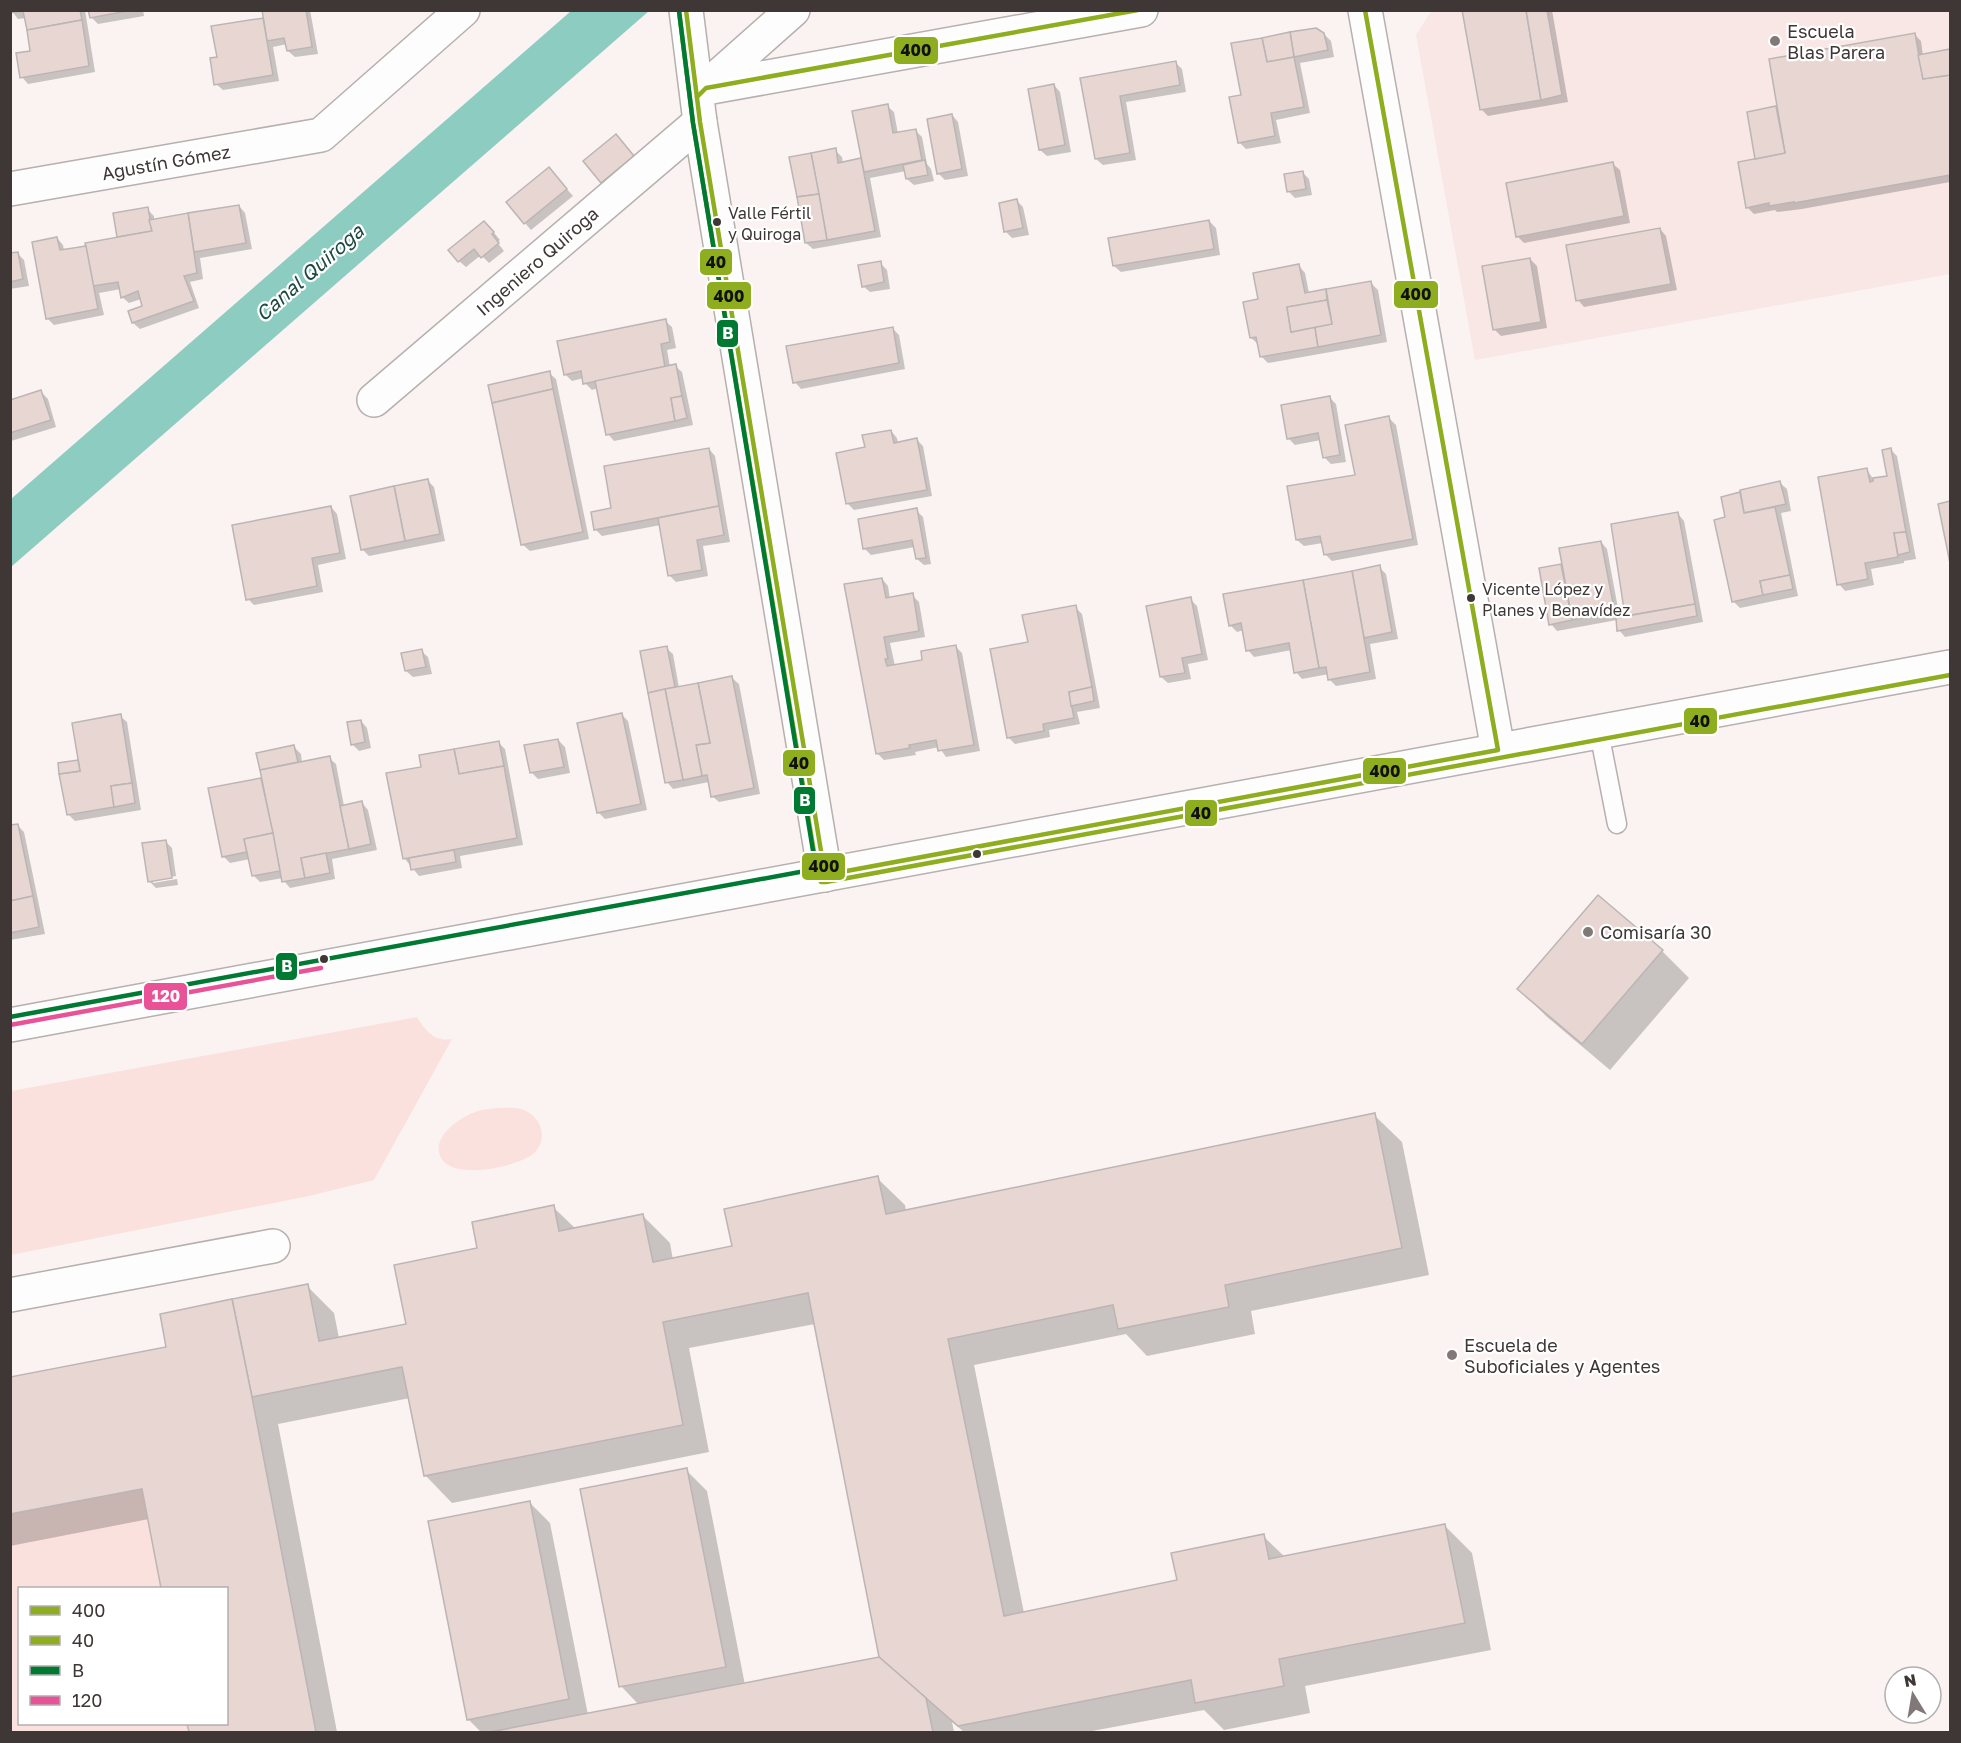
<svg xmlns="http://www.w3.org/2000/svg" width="1961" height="1743" font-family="'Golos Text',sans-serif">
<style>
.built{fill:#f8e7e4}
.green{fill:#fbe1dd}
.water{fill:#8dccc1}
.shadow{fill:#0003;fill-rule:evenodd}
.building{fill:#e8d6d3;stroke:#bbb5b4;stroke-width:1.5}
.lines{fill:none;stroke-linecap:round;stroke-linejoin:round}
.service-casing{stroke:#b6b0ae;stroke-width:21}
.minor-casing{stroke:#b6b0ae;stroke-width:36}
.primary-casing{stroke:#b6b0ae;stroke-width:36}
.service{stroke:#fefdfd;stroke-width:18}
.minor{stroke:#fefdfd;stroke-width:33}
.primary{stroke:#fefdfd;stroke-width:33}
.bus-1-casing{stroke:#fff;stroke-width:9}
.bus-2-casing{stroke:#fff;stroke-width:9}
.bus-3-casing{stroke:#fff;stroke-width:9}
.bus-4-casing{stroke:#fff;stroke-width:9}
.bus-1{stroke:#8eae20;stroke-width:4.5}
.bus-2{stroke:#8eae20;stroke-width:4.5}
.bus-3{stroke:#007a32;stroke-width:4.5}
.bus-4{stroke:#e95297;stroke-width:4.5}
.poi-dot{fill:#807977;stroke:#fff;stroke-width:2}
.bus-dot{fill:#3e3736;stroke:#fff;stroke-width:2}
.labels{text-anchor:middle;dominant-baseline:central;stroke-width:4.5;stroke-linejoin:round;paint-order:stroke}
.bus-label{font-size:16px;fill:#3e3736;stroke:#fff;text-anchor:start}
.poi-label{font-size:18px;fill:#3e3736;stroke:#fff;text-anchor:start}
.street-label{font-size:18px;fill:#3e3736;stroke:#fff}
.water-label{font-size:20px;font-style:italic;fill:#1f4942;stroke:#fff}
.line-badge{stroke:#fff;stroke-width:2}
.badge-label{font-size:16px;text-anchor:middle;font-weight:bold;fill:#fff}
.pale-badge-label{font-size:16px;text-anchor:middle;font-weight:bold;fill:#111}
</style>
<rect width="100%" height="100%" fill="#faf3f1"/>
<path class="built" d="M1432 10 1950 11V274L1475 360 1416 35Z"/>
<g class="green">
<path d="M417 1017C426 1031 434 1042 452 1039L374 1180 309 1196 11 1255V1091Z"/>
<path d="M497 1108C505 1108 516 1107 524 1110 542 1117 549 1141 533 1154 517 1167 450 1182 440 1156 432 1135 462 1116 478 1111 484 1109 491 1109 497 1108Z"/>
<path d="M142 1489 161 1588H20V1724H187L189 1732H11V1514Z"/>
</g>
<path class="water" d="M571 11H649L11 567V499Z"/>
<g class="shadow">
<path d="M11 10H85L95 72 28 84 22 77 32 52 26 18 18 19Z"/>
<path d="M90 10H143L144 16 98 24 91 17Z"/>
<path d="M263 10H310L318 54 295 57 288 51 287 44 273 47 279 81 223 90 216 84 218 58 213 27 265 19Z"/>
<path d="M1464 10H1552L1568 102 1488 116 1481 109Z"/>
<path d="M1324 34 1331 41 1334 57 1300 63 1310 113 1276 120 1281 143 1246 149 1240 143 1243 96Z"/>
<path d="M1914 34 1921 41 1923 56 1950 51V182L1802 209 1777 212 1775 210 1754 214 1747 207 1757 160 1749 113 1779 107Z"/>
<path d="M1175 62 1182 69 1186 92 1126 102 1136 160 1103 165 1096 159 1082 79Z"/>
<path d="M1054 85 1060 92 1071 152 1047 156 1040 150Z"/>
<path d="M887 106 894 112 898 134 915 130 922 137 927 164 931 169 934 181 914 185 907 179 906 171 870 178 881 237 813 249 806 243 835 150 842 157 843 164 863 160Z"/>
<path d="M952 115 958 122 968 176 945 180 938 173Z"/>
<path d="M622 142 639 163 609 188 602 182Z"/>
<path d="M1613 164 1620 170 1630 223 1524 243 1518 237Z"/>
<path d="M549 169 573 196 531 230 525 223Z"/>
<path d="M1302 172 1309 179 1312 195 1295 198 1288 191Z"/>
<path d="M1017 201 1023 207 1029 235 1012 238 1005 231Z"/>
<path d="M239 206 245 213 252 249 200 258 203 279 190 282 199 308 140 329 133 323 143 307 141 299 129 303 122 297 121 289 99 293 104 315 54 325 47 318 57 238 63 245 64 250 119 238 114 215 147 209 154 216V220Z"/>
<path d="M1209 221 1216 228 1220 255 1121 272 1114 266Z"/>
<path d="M491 229 500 240 497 242 504 251 489 263 481 255 466 267 459 261Z"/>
<path d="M1660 229 1666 236 1677 290 1584 307 1578 300Z"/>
<path d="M17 253 24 260 29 286 10 289V255Z"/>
<path d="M1530 259 1537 266 1547 328 1501 336 1494 329Z"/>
<path d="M880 263 887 270 890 289 870 292 863 286Z"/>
<path d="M1299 266 1305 273 1309 293 1371 283 1378 290 1387 342 1268 363 1261 356 1258 344 1251 338 1259 300ZM1329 315H1332L1334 325 1331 326Z"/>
<path d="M665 321 672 327 676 348 667 350 670 367 675 366 682 372 693 425 614 441 608 434 598 388 592 390 585 383 584 378 572 381 565 374Z"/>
<path d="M892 328 899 335 905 369 801 389 795 382Z"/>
<path d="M549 373 556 379 589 539 530 551 523 545Z"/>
<path d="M41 392 48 399 56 427 11 441 10 402Z"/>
<path d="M1330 398 1336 404 1346 462 1331 464 1324 457 1321 440 1295 445 1288 438Z"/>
<path d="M1389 418 1396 425 1418 545 1332 561 1325 554 1323 543 1304 546 1297 540 1356 476Z"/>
<path d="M891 431 897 438 898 443 917 440 923 446 932 496 854 510 848 504 867 449Z"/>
<path d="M709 449 715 456 730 542 703 546 708 576 676 582 669 575 661 525 602 536 596 530 613 509Z"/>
<path d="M1890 449 1897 456 1916 559 1904 561V563L1871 569 1874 585 1845 591 1839 584 1867 470 1874 480 1888 478Z"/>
<path d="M428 481 434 487 445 541 369 556 362 549Z"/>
<path d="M1780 483 1787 489 1791 511 1781 513 1798 596 1740 608 1733 601 1727 519 1723 498Z"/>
<path d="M1950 503V556L1940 505Z"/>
<path d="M331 507 337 514 346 559 318 565 323 592 254 605 248 599Z"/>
<path d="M916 510 923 517 931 564 924 565 917 559 915 547 871 555 864 548Z"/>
<path d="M1678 514 1684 521 1703 622 1625 637 1619 630 1617 620 1557 631 1551 624 1541 569 1563 565 1601 542 1607 549 1620 619 1627 618 1613 526Z"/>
<path d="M1379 567 1386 574 1398 639 1370 644 1376 679 1336 686 1330 680 1329 674 1302 679 1296 672 1292 650 1254 657 1248 650 1244 630 1237 632 1230 625 1225 595Z"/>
<path d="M882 579 888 586 890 599 912 595 919 602 925 637 890 643 895 666 924 661 955 646 962 653 980 751 946 757 939 747 915 752 916 755 884 760 877 753Z"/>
<path d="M1190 599 1197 606 1208 660 1188 664 1191 679 1168 683 1161 677Z"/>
<path d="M1075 607 1082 614 1100 708 1077 712 1080 724 1049 730 1050 737 1015 744 1008 737 1029 643Z"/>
<path d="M666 648 673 654 679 688 732 678 739 684 760 794 719 802 712 796 709 782 673 789 667 782Z"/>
<path d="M421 651 428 657 432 674 413 677 406 671Z"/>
<path d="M621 714 628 721 647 810 605 819 598 812Z"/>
<path d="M120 716 127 722 141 810 75 821 68 814 60 765 80 762Z"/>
<path d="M361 721 367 728 371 748 359 751 352 744Z"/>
<path d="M558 740 565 747 570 773 538 779 531 772Z"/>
<path d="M498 742 505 749 523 845 460 856 462 868 419 876 405 859 388 774 423 768Z"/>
<path d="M294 747 301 754 302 763 329 758 336 764 344 806 362 803 368 810 377 850 332 859 335 879 290 888 284 881 283 878 260 882 253 875 250 859 230 863 224 857 210 790 263 779 258 754Z"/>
<path d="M17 825 24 832 45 934 10 940V827Z"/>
<path d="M165 841 172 848 176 876 153 880V883L177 879 178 885 156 888 149 881Z"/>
<path d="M1662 951 1689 978 1610 1070 1546 1016 1519 989Z"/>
<path d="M1374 1115 1402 1142 1429 1275 1251 1311 1255 1334 1147 1356 1126 1334 974 1365 1024 1613 1179 1582 1263 1536 1285 1557 1445 1526 1472 1553 1491 1650 1305 1686 1310 1713 1224 1730 1204 1710 1087 1732H964L952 1722 954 1732H481L468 1719 530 1503 550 1523 588 1715 639 1705 621 1686 686 1470 707 1491 745 1685 881 1659 815 1324 689 1348 709 1452 452 1503 425 1475 410 1398 278 1424 337 1732H190L188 1724H226V1588H162L149 1519 10 1546V1379L168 1348 307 1286 334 1313 339 1338 408 1325 479 1249 553 1207 576 1229 643 1216 670 1243 673 1260 734 1247 877 1178 905 1205 906 1211Z"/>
</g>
<g class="building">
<path d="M10 10H80L82 20 27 30 23 11 10 13Z"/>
<path d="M88 10H132L90 18Z"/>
<path d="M262 10H306L312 47 287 51 284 38 267 41Z"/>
<path d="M1462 10H1526L1541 100 1480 110Z"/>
<path d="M1526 10H1547L1562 95 1541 100Z"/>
<path d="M263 18 273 75 214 85 210 58 217 57 211 26Z"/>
<path d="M82 20 89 66 20 78 16 53 30 51 27 30Z"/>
<path d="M1316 28 1324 33 1328 50 1294 57 1290 32Z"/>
<path d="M1290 32 1294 57 1267 62 1262 38Z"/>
<path d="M1915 33 1923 79 1950 75V175L1794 203V202L1769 206V203L1746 208 1738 162 1785 153 1769 59Z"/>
<path d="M1262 38 1267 62 1294 57 1304 107 1271 113 1275 136 1238 143 1229 97 1241 95 1231 43Z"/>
<path d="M1950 49V75L1923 79 1918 55Z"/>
<path d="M1176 61 1180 85 1120 96 1130 153 1095 159 1080 78Z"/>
<path d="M1054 84 1065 145 1039 150 1028 89Z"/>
<path d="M888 104 893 133 916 129 922 160 864 172 852 111Z"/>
<path d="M1776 106 1785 153 1755 159 1747 112Z"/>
<path d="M952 114 962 169 937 174 927 119Z"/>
<path d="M616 134 634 156 601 183 583 161Z"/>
<path d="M836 148 838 163 861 158 875 231 827 240 811 153Z"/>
<path d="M811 153 819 194 797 197 789 157Z"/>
<path d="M925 160 928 175 906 179 903 165Z"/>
<path d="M1613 162 1624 216 1516 237 1506 183Z"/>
<path d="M549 167 567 189 524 224 506 202Z"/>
<path d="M1303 171 1306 189 1287 192 1284 174Z"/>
<path d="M819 194 827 240 805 243 797 197Z"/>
<path d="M1017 199 1023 228 1004 232 999 203Z"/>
<path d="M239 205 246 243 194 252 188 213Z"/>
<path d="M148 207 152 231 117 237 113 213Z"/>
<path d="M188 213 197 273 184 276 194 301 132 323 128 311 142 306 138 291 121 298 118 282 93 286 85 243 152 231 149 220Z"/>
<path d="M1209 220 1214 249 1113 266 1108 238Z"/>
<path d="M484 221 494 232 492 234 499 243 481 258 474 249 458 262 448 250Z"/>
<path d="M1660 228 1671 284 1576 301 1566 245Z"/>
<path d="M57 237 60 250 86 246 98 309 46 319 32 242Z"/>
<path d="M18 252 23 279 10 282V253Z"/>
<path d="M1530 258 1541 322 1493 330 1482 266Z"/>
<path d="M881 261 884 282 862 287 858 265Z"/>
<path d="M1299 264 1305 293 1326 289 1327 300 1287 307 1291 332 1315 327 1318 347 1260 357 1256 337 1250 338 1243 302 1258 299 1253 273Z"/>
<path d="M1371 281 1381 335 1318 347 1315 327 1332 324 1326 289Z"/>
<path d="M1327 300 1332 324 1291 332 1287 307Z"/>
<path d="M666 319 670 342 661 344 665 367 583 384 581 371 564 375 557 341Z"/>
<path d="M893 327 899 363 793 383 786 346Z"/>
<path d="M676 364 682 396 671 398 675 421 606 435 595 381Z"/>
<path d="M550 371 553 389 492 403 488 385Z"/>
<path d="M553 389 583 532 521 545 492 403Z"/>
<path d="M41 390 51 420 10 433V400Z"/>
<path d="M682 396 687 418 675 421 671 398Z"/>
<path d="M1330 396 1340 455 1323 458 1318 433 1287 439 1281 405Z"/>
<path d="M1389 416 1413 539 1324 555 1320 536 1296 540 1287 486 1355 475 1345 425Z"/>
<path d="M891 430 894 443 917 438 927 490 846 504 836 453 865 447 862 435Z"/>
<path d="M709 448 719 506 594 530 591 512 611 508 604 466Z"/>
<path d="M1891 448 1906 532 1894 533 1898 557 1865 563 1868 579 1837 585 1818 477 1867 468 1870 482 1873 481V478L1887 476 1882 450Z"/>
<path d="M428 479 440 534 405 541 394 486Z"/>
<path d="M1780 481 1786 504 1744 513 1740 490Z"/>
<path d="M394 486 405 541 361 550 350 496Z"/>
<path d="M1740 492 1744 513 1775 507 1790 575 1760 581 1763 595 1732 602 1714 520 1725 517 1721 497Z"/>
<path d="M1950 501V563L1938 504Z"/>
<path d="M331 506 340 553 312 558 317 586 246 600 232 525Z"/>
<path d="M719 506 724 535 697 540 702 570 668 576 658 518Z"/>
<path d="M917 508 926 558 916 559 912 540 863 549 858 519Z"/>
<path d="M1678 512 1695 604 1625 616 1611 524Z"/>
<path d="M1906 532 1910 552 1898 555 1894 533Z"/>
<path d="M1601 541 1615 613 1572 620 1559 548Z"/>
<path d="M1561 564 1572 620 1549 625 1539 568Z"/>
<path d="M1380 565 1392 632 1364 638 1352 571Z"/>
<path d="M1352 571 1370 672 1328 680 1326 667 1319 668 1303 580Z"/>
<path d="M1790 575 1793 589 1763 595 1760 581Z"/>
<path d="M882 578 886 598 913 593 919 631 884 637 888 659H885L887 666 922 660 921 651 956 645 974 745 938 751 936 740 909 745 910 748 876 754 844 584Z"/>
<path d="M1303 580 1319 668 1294 673 1289 643 1246 651 1241 623 1229 626 1223 594Z"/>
<path d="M1191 597 1202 654 1182 658 1185 673 1160 677 1146 606Z"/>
<path d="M1695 604 1697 616 1617 631 1616 618Z"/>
<path d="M1076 605 1092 687 1069 692 1074 718 1043 724 1044 731 1007 738 990 649 1028 642 1022 615Z"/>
<path d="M667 646 675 687 648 693 640 651Z"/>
<path d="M422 649 426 667 405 671 401 653Z"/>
<path d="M732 676 754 788 711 797 707 775 702 776 696 745 710 743 698 683Z"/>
<path d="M698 683 710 743 696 745 702 776 683 780 665 689Z"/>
<path d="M1092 687 1094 701 1071 706 1069 692Z"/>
<path d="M665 689 683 780 665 783 648 693Z"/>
<path d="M622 713 641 804 597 813 577 723Z"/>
<path d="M121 714 132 783 111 786 114 807 67 815 59 774 80 771 72 723Z"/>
<path d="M361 720 365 742 351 745 347 722Z"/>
<path d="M558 739 564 767 530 773 524 745Z"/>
<path d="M499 741 504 766 459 774 454 749Z"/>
<path d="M294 745 298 762 260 770 256 753Z"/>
<path d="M454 749 459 774 504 766 517 838 403 859 386 773 421 767 419 755Z"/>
<path d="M330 756 349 849 301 858 305 878 282 882 260 770Z"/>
<path d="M78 760 80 771 59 774 58 763Z"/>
<path d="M261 778 273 833 244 839 247 852 222 857 208 788Z"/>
<path d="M132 783 135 803 114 807 111 786Z"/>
<path d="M362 801 371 844 349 849 340 806Z"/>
<path d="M18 824 33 896 10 901V825Z"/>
<path d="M273 833 280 871 252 876 244 839Z"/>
<path d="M166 840 172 878 148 882 142 843Z"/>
<path d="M454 850 456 862 411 870 409 858Z"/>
<path d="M326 853 330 873 305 878 301 858Z"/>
<path d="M1598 895 1663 950 1582 1044 1517 989Z"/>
<path d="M33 896 39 927 10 933V901Z"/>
<path d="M1375 1113 1402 1248 1225 1285 1229 1307 1118 1329 1113 1305 948 1339 1004 1616 1177 1580 1171 1553 1264 1534 1269 1559 1445 1524 1465 1623 1279 1659 1284 1686 1195 1703 1191 1680 958 1726 879 1657 808 1293 663 1322 683 1425 424 1476 402 1367 252 1397 232 1299 308 1284 319 1341 406 1324 394 1265 477 1248 472 1222 554 1205 559 1231 643 1214 653 1262 732 1246 724 1209 878 1176 886 1214Z"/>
<path d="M232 1299 252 1397 316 1732H189L187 1724H226V1588H161L142 1489 10 1514V1377L166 1347 160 1314Z"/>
<path d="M687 1468 726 1667 619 1687 580 1489Z"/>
<path d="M530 1501 569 1699 467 1720 428 1521Z"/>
<path d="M879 1657 926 1698 933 1732H490Z"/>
</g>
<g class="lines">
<defs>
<path id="service" d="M1599 732 1617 824"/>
<g id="minor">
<path d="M686 10 700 122 825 875"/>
<path d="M1365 10 1498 750"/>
<path d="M706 88 1141 10"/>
<path d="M704 89 793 10"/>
<path d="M10 189 321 135 463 10"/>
<path d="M374 400 700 122"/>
<path d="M10 1295 273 1246"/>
</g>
<path id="primary" d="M10 1025 1950 667"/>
</defs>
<use href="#service" class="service-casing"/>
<use href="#minor" class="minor-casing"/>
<use href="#primary" class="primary-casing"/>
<use href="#service" class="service"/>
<use href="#minor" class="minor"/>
<use href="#primary" class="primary"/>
<defs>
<g id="bus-1">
<path d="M686 10 700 122 825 875 1498 750 1365 10"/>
<path d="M697 97 706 88 1138 10"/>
</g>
<path id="bus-2" d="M679 11 693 123 818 876 821 882H826L1950 675"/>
<path id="bus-3" d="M10 1017 816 869 693 123 679 11"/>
<path id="bus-4" d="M10 1025 321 968"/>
</defs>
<use href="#bus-1" class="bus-1-casing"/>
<use href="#bus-2" class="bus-2-casing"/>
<use href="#bus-3" class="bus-3-casing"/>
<use href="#bus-4" class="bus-4-casing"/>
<use href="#bus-1" class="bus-1"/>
<use href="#bus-2" class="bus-2"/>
<use href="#bus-3" class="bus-3"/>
<use href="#bus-4" class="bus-4"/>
</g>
<g class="poi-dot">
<circle cx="1775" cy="41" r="6"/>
<circle cx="1588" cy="932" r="6"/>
<circle cx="1452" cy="1355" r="6"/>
</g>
<g class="bus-dot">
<circle cx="717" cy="222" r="5"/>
<circle cx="1471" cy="598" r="5"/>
<circle cx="977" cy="854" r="5"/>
<circle cx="324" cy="959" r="5"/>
</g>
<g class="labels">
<g class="bus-label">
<text x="728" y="213">Valle Fértil<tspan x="728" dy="21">y Quiroga</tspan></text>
<text x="1482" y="589">Vicente López y<tspan x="1482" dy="21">Planes y Benavídez</tspan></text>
</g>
<g class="poi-label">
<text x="1787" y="31">Escuela<tspan x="1787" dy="21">Blas Parera</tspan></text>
<text x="1600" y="932">Comisaría 30</text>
<text x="1464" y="1345">Escuela de<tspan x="1464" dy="21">Suboficiales y Agentes</tspan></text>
</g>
<g class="street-label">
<text transform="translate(166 162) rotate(-10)">Agustín Gómez</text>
<text transform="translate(537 261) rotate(-41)">Ingeniero Quiroga</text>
</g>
<g class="water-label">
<text transform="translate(309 272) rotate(-41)">Canal Quiroga</text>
</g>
</g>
<g class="line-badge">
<rect x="893" y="36" width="46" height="29" rx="6" fill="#8eae20"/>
<rect x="699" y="248" width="34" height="28" rx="6" fill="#8eae20"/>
<rect x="1393" y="280" width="46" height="29" rx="6" fill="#8eae20"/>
<rect x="706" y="281" width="46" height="29" rx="6" fill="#8eae20"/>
<rect x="716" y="319" width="23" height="29" rx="6" fill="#007a32"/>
<rect x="1683" y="707" width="35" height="28" rx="6" fill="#8eae20"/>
<rect x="782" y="749" width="34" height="28" rx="6" fill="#8eae20"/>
<rect x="1362" y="757" width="45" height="28" rx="6" fill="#8eae20"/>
<rect x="793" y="786" width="23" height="29" rx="6" fill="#007a32"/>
<rect x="1184" y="799" width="34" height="28" rx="6" fill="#8eae20"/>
<rect x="801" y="852" width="45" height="29" rx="6" fill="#8eae20"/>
<rect x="275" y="952" width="23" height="29" rx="6" fill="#007a32"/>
<rect x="143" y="982" width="45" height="29" rx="6" fill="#e95297"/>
</g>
<g class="badge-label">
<text x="728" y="339">B</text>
<text x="805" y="806">B</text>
<text x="287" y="972">B</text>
<text x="166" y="1002">120</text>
</g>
<g class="pale-badge-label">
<text x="916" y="56">400</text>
<text x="716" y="268">40</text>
<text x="1416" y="300">400</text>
<text x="729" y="302">400</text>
<text x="1700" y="727">40</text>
<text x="799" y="769">40</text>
<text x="1385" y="777">400</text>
<text x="1201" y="819">40</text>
<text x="824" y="872">400</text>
</g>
<rect width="1961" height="1743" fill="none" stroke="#3e3736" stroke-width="24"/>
<rect x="18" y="1587" width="210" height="138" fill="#ffffff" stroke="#b2afaf" stroke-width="1.5"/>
<rect x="30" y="1606" width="30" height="9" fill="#8eae20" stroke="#b2afaf" stroke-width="1.5"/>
<text x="72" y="1617" font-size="18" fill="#3e3736">400</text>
<rect x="30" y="1636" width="30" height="9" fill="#8eae20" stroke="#b2afaf" stroke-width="1.5"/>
<text x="72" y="1647" font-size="18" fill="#3e3736">40</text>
<rect x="30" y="1666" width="30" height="9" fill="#007a32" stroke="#b2afaf" stroke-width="1.5"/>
<text x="72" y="1677" font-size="18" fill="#3e3736">B</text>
<rect x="30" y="1696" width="30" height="9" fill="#e95297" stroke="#b2afaf" stroke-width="1.5"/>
<text x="72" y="1707" font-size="18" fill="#3e3736">120</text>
<g transform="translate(1913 1695) rotate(349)"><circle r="28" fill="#ffffff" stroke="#b2afaf" stroke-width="1.5"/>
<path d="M0-4.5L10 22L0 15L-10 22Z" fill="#807977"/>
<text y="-9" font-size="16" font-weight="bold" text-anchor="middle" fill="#3e3736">N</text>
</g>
</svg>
